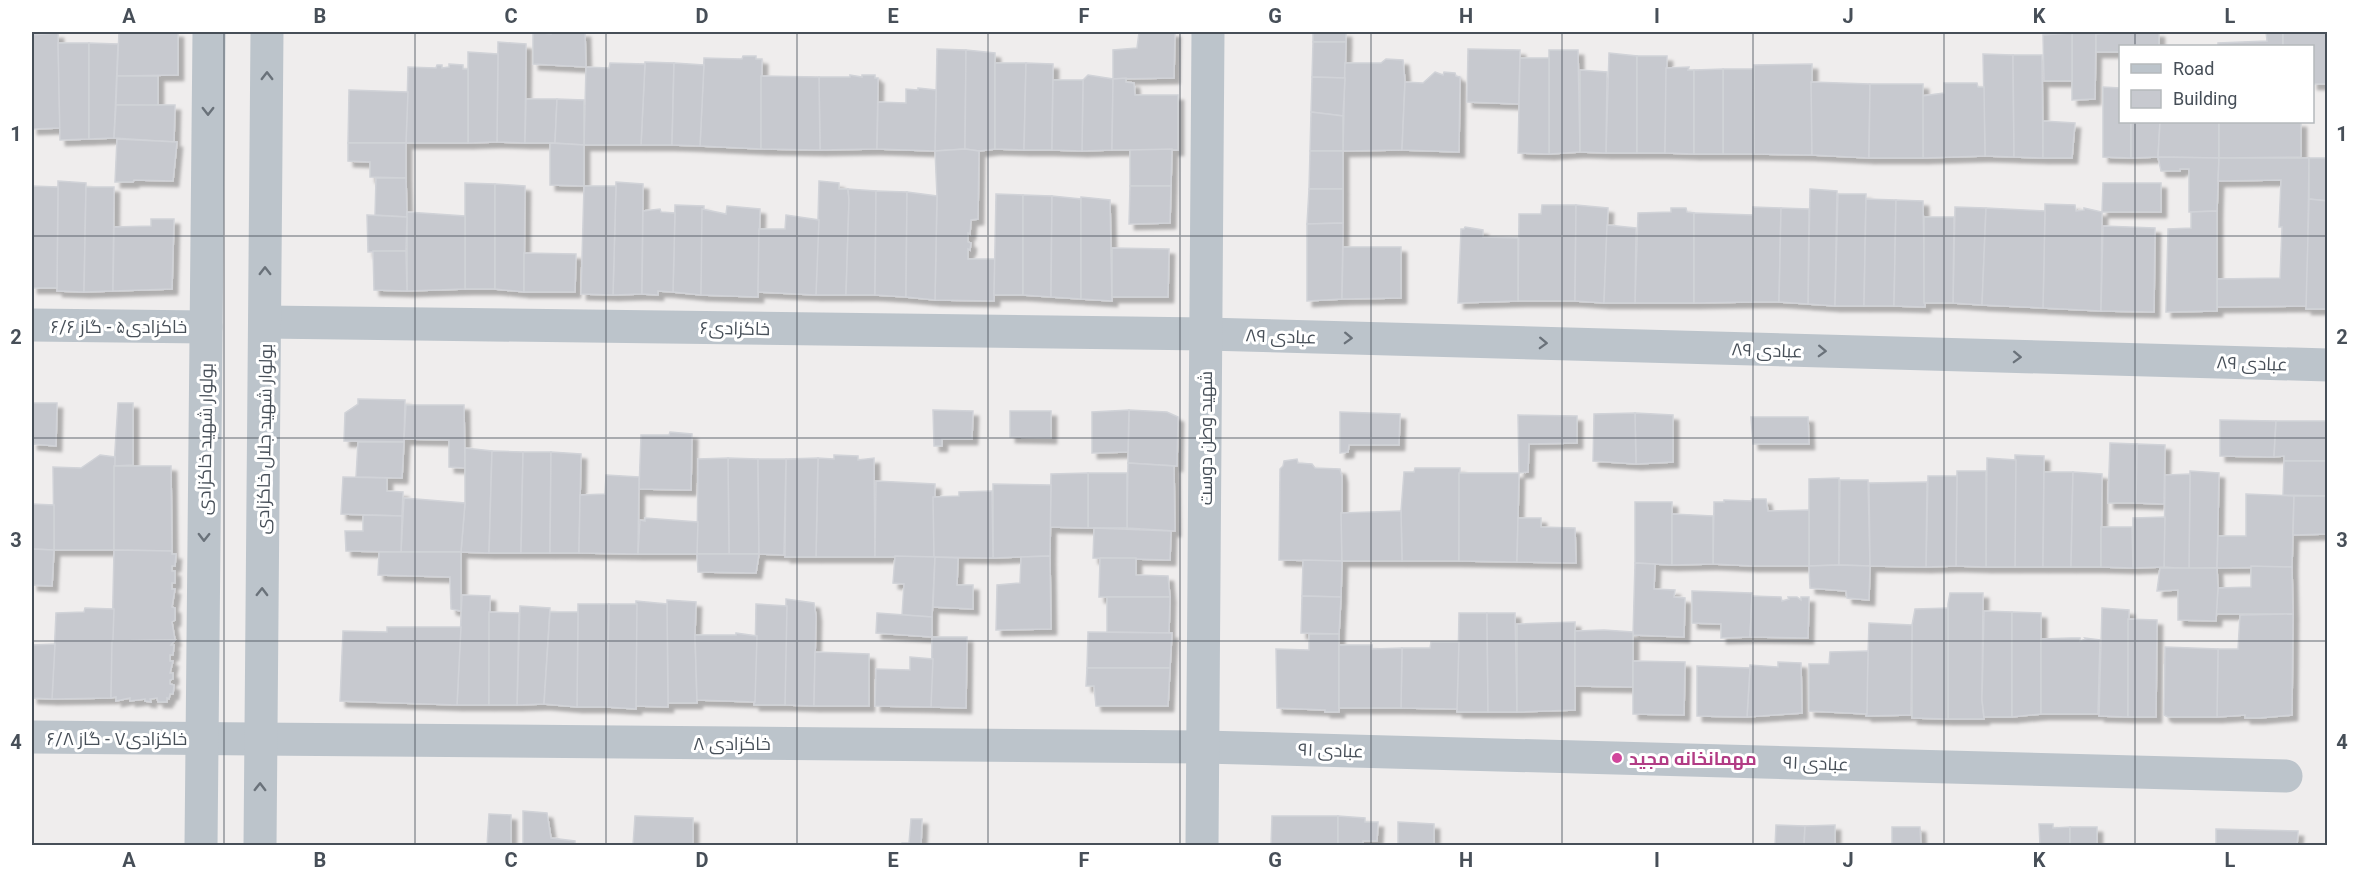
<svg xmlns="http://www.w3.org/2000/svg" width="2359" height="877" font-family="Roboto,Cairo,sans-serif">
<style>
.building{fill:#c7c9cf;stroke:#d1d3d8;stroke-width:1.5;filter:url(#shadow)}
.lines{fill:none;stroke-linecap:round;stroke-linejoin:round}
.minor{stroke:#bcc4cb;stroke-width:33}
.tertiary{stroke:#bcc4cb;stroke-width:33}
.oneway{stroke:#6a727a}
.grid{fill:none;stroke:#474f58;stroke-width:1.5;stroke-opacity:0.55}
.hotel-dot{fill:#d1479c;stroke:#fff;stroke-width:2}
.labels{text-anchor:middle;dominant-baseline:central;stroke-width:6;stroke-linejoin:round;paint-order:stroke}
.street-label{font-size:18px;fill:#474f58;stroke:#fff}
.hotel-label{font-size:18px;font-weight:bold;fill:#b23c85;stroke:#fff;text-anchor:start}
.neatline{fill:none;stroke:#474f58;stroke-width:2}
.grid-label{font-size:20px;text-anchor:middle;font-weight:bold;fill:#474f58}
</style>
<defs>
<filter id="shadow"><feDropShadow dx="5.5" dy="5.5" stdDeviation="1.5" flood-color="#0004"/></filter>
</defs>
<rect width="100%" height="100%" fill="#efeded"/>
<g class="building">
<path d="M119 32H178V75L117 76Z"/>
<path d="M533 32 551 34V32H585L586 67 533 64Z"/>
<path d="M1139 32H1175L1174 78 1113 79V50L1137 48Z"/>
<rect x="1313" y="32" width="33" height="10"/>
<path d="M2072 32H2096L2095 99 2072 100Z"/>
<path d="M2134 32H2159V46H2120V52H2096V34Z"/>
<path d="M2266 32H2283V46H2218V43L2267 41Z"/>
<path d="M2283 32H2328V84H2312V46H2283Z"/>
<path d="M58 33 60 128 32 129V35Z"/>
<path d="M2072 33V81H2044L2043 35Z"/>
<path d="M498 42 526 44 525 143 497 142Z"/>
<path d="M1313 42H1346L1345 78 1312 77Z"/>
<path d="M58 43H89V139L60 140Z"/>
<path d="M89 43 118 44 114 138 89 139Z"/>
<path d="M937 49 966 50 965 149 935 151Z"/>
<path d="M1468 49 1520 50 1519 104 1467 102Z"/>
<path d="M966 50 995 53V149L979 151 965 149Z"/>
<path d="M1549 50H1578L1580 152 1549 154Z"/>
<path d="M468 52 498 54 497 142 468 143Z"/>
<path d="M1609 53 1637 56V153H1606Z"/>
<path d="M1983 54 2013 55 2014 157 1985 156Z"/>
<path d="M2013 55H2042L2043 158 2014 157Z"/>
<path d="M743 56H756V59H762L761 149 700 146 704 58 742 59Z"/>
<path d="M1637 56H1667L1665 153H1637Z"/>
<path d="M1520 58H1549V154L1518 153Z"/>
<path d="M1386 59 1403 60 1405 82 1402 150 1343 151 1345 63H1381Z"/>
<path d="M645 62 674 63 672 145H641Z"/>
<path d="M610 63 645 64 641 145H584L586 67 609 68Z"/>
<path d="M674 63 704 65 700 146 672 145Z"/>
<path d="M995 63H1026L1024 150 995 149Z"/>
<path d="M1026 63 1053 64 1052 150H1024Z"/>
<path d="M449 64 463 65V69H468V143H406L408 67 436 68 437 65H442V68L449 67Z"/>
<path d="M1812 64V155L1754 154V65Z"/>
<path d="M1689 67 1688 70H1694V154L1665 153 1666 68Z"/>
<path d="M1723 69H1753L1754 154H1723Z"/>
<path d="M1723 69V154H1694V70Z"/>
<path d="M1580 70 1607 72 1606 153 1580 152Z"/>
<path d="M1435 72 1443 75 1444 72 1455 73 1456 76 1460 77 1459 152 1402 150 1405 82 1423 83Z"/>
<path d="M850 75 862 77V75H875V78H878L877 149 820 150 819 77H850Z"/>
<path d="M1088 75 1113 79 1112 150 1082 151 1083 80Z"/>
<path d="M117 76H158V106L116 105Z"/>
<path d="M761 76 819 77 820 150 761 149Z"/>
<path d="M1312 77 1345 78 1343 116 1311 112Z"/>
<path d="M1126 78V82L1134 83 1135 95H1178V150H1112L1113 79Z"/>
<path d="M1053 80H1083L1082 151 1052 150Z"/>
<path d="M1811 82 1870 84 1869 158 1812 155Z"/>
<path d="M1944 83H1977L1978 87H1984L1985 156 1923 158 1922 96 1944 93Z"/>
<path d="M1870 84H1923V158H1869Z"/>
<path d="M2103 87 2120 88V122H2131V158L2103 157Z"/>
<path d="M918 88 936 90 935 151 877 149 878 102 906 103V89L918 90Z"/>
<path d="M349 90 408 92 406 143H348Z"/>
<path d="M526 99H557L555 143H525Z"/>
<path d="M557 99 584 100V145L555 143Z"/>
<path d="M116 105H175L174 142 114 138Z"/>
<path d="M1311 112 1343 116V151H1310Z"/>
<path d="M2043 121 2075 123 2072 158H2043Z"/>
<path d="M2131 122H2160L2158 157 2131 158Z"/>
<path d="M2160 122H2219V158L2158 157Z"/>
<path d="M2219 122H2301V157L2219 158Z"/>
<path d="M117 139 177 142 173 181 134 180 133 182H115Z"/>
<path d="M348 143H406V178L370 177V162L348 161Z"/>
<path d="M550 143 584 145V186L550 185Z"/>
<path d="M965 149 979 151 978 219 971 220 970 234 968 233V242L971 243 970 250 968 249V259H995L994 301 935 300 937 196 935 151Z"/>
<path d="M1172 149 1171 186H1130V150Z"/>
<path d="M1310 151H1343V189H1309Z"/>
<path d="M2158 157 2219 158 2217 211 2189 212V169H2180V171H2161Z"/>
<path d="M2219 158H2309L2307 306 2217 307V279L2280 278 2282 227H2279L2281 180 2218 181Z"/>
<path d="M2309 158H2328V201L2309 199Z"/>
<path d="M376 178H406L407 217 375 215Z"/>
<path d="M58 181 86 183 84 292 57 291Z"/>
<path d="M819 181 839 183V189H848L849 200 846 295H816Z"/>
<path d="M616 182 643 184 642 294 613 295Z"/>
<path d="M465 183 495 184V289H465Z"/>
<path d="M2103 183H2161V212H2102Z"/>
<path d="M495 184 525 186 524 292 495 289Z"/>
<path d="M32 186 58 187 57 288H32Z"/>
<path d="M584 186H616L613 295 581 294Z"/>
<path d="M1130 186H1171L1170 223 1129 224Z"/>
<path d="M86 187H114L113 291 84 292Z"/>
<path d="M848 189 876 191 875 295H846L849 200Z"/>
<path d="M1309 189H1343V223L1307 224Z"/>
<path d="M1810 189 1837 191 1835 306 1808 304Z"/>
<path d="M876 191 907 192 906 297 875 295Z"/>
<path d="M907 192 937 196 935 300 906 297Z"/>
<path d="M996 194 1023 195V295H994Z"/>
<path d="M1838 194H1866L1864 306H1835Z"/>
<path d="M1023 195 1052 196 1051 297 1023 295Z"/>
<path d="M1052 196 1081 199V299L1051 297Z"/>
<path d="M1081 197 1110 200 1112 301 1081 299Z"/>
<path d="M1866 199 1896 200 1894 306H1864Z"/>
<path d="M2309 199 2328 201V309H2306Z"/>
<path d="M1896 200 1923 201 1925 307 1894 306Z"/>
<path d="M2045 204 2075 205 2076 211 2084 210V208L2102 212 2101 311 2043 308Z"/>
<path d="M675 205 704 206 701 295 673 292Z"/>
<path d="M1542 205H1576L1575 301H1518L1519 214H1541Z"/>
<path d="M1576 205 1608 208 1604 303 1575 301Z"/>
<path d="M727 206 760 209 758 297 701 295 702 209 726 214Z"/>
<path d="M1753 207 1781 208 1779 302H1752Z"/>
<path d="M1955 207 1986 208 1982 305 1953 303Z"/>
<path d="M1671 208H1686L1687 212 1694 213V303H1635L1638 213 1671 212Z"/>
<path d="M1781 208 1809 209 1808 304 1779 302Z"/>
<path d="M1986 208 2045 211 2043 308 1982 305Z"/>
<path d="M660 209 661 212 675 213 673 292 658 291V295L642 294 643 211Z"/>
<path d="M2217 211V311L2166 312 2168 229 2191 228V212Z"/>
<path d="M407 212 465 216V289L407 291Z"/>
<path d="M1694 213 1753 215 1752 302 1694 303Z"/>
<path d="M367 215 407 217 406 251 368 252Z"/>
<path d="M786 215 819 220 816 295 758 292 759 229H785Z"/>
<path d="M1924 217H1954L1953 303H1924Z"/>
<path d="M151 219H174L172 289 113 291 114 227 151 226Z"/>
<path d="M1343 223 1342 299 1307 301V224Z"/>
<path d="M1607 225 1636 228 1635 303H1604Z"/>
<path d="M2103 226 2155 228 2154 312 2101 311Z"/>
<path d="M1465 227 1483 230V237L1518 238V301L1458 303 1461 229H1464Z"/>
<path d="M1343 247H1401V298L1342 299Z"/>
<path d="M1112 248 1169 249 1168 297H1112Z"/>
<path d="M373 251H406L407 291 374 290Z"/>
<path d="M524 253 576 254 575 292H524Z"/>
<path d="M358 399 405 400 404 442 344 441 345 413 358 404Z"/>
<path d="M32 403H57L56 446 32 444Z"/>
<path d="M118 403H133V465L114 466Z"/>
<path d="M406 405H464L465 468 449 467V440L404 439Z"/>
<path d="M933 410 973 411 972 439H942V446H934Z"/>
<path d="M1129 410 1167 412 1178 417 1177 466 1128 463Z"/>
<path d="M1129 410 1128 452 1092 453V412Z"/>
<path d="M1010 411H1051V438L1010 437Z"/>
<path d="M1340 412 1400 414 1399 445H1349L1348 452 1340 453Z"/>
<path d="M1635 413 1673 415V462L1636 464Z"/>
<path d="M1635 413 1636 464 1593 461 1594 414Z"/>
<path d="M1518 415 1577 416V443L1529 444 1528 472 1519 473Z"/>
<path d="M1751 417H1808L1809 444H1753Z"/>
<path d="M2220 420 2276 421 2274 457 2220 456Z"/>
<path d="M2276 421H2328V461H2284V456L2274 457Z"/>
<path d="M670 432 692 434 691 490 639 489 641 435H669Z"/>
<path d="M358 442H404L402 478 356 477Z"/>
<path d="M2110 443 2137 444 2136 503H2108Z"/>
<path d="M2137 444 2165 445 2164 504 2136 503Z"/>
<path d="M465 448 492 451 489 553 461 552 465 503Z"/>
<path d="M492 451 523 452 521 553H489Z"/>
<path d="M523 452H551L550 553H521Z"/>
<path d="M551 452 581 454 579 553H550Z"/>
<path d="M100 455 115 457 114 550H54L53 467 81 468Z"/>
<path d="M834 455 858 456V460L874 458 875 557H816L818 458 834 459Z"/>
<path d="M2015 455 2044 456 2043 567H2015Z"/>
<path d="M728 458 758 459 759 554H729Z"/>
<path d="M728 458 729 554H697L698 459Z"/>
<path d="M818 458 816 557H785L786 459Z"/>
<path d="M1987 458 2016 460 2015 567H1986Z"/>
<path d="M758 459H786L784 555 759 554Z"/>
<path d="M1297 459 1298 463 1312 464 1315 468 1340 469 1342 477V561L1279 560 1280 469 1283 466 1284 461Z"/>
<path d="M2284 461H2328V496L2283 495Z"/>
<path d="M1128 463 1174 466 1175 531 1127 528Z"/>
<path d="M114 466H171L172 551 114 550Z"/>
<path d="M1415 468H1460L1459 561H1402L1401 511 1404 472H1414Z"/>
<path d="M1957 471H1986V567L1956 566Z"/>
<path d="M2190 471 2219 473 2217 568 2189 569Z"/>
<path d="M2044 472H2073L2071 567H2043Z"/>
<path d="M2073 472 2102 474 2101 567H2071Z"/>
<rect x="1088" y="473" width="39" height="55"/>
<path d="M1088 473V528L1050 527 1051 474Z"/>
<path d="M1459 473H1519L1517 562 1459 561Z"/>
<path d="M2190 474 2189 569 2164 567 2165 475Z"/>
<path d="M606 475 639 477 638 554 579 553 580 495 605 494Z"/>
<path d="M1928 476H1957L1956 566 1926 567Z"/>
<path d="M343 477 387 478V491L403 492 402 516 341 514Z"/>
<path d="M1839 478V565L1809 566V479Z"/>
<path d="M1840 480H1868L1870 566 1839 565Z"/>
<path d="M876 481 935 484 934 557H875Z"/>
<path d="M1927 482 1926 567 1870 566 1869 483Z"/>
<path d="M993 484 1051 485 1050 556 993 558Z"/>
<path d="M992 491 993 558 934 557 933 497 959 496V492Z"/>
<path d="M2246 494 2294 496 2292 567 2217 568 2218 536H2246Z"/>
<path d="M2294 496H2328V534L2293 535Z"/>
<path d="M404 498 465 503 461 552H401Z"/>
<path d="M1752 499H1766L1768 511 1809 510V566H1753Z"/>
<path d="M1724 500 1753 501V566L1713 564 1714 502H1724Z"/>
<path d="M1635 502H1672V565L1635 563Z"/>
<path d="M32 504 54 505V550L32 549Z"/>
<path d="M1401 511 1402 561H1342L1341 513Z"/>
<path d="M1672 514 1713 516V564L1672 565Z"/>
<path d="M363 515 402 516 401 552 346 551 345 531H363Z"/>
<path d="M2165 517 2164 567 2133 568V518Z"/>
<path d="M645 518 698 522 697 554H638L640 520 645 521Z"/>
<path d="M1518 518H1541V527L1575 528 1576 563 1517 562Z"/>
<path d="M2101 527H2132L2133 568 2101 567Z"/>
<path d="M1094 528 1171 531 1170 560 1093 558Z"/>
<path d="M32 549 54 550 52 586 32 585Z"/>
<path d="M114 550 172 551V554H176L175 566H172V571H175V583H172V589H175L172 607 175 608V620L172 622 175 640 112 641Z"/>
<path d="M379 552H461V611L451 609 450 577 378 575Z"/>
<path d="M697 554H759L756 573 698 572Z"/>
<path d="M895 556 935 557 932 617 902 615 904 584 893 583Z"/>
<path d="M1050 556 1051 629 996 630 997 585 1020 583 1021 557Z"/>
<path d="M935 557 958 558 957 585H973V609L933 607Z"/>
<path d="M1100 558H1136V575L1168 576 1170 597H1099Z"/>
<path d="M1303 560 1342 561 1341 597 1302 596Z"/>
<path d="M1635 563 1655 564 1654 589 1675 590 1674 597 1685 598 1684 637 1633 635Z"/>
<path d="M1839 565 1870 566 1869 600 1847 598 1846 591 1810 588 1809 566Z"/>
<path d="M2251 566 2292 567 2293 614H2216L2218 588 2251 587Z"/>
<path d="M2160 568H2217L2218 588 2216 621 2178 620V590L2157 591Z"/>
<path d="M1692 591 1752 593 1750 637 1721 638V624L1692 623Z"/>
<path d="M1950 593H1983L1982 700 1984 719H1948V604Z"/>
<path d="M462 595 490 596 489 705H457Z"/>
<path d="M1302 596 1341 597 1339 634 1301 633Z"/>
<path d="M1752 596 1781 597 1782 601 1789 599 1788 597H1797L1801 600V597H1809L1808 638 1750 637Z"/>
<path d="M1107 597H1170L1169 633 1107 632Z"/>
<path d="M786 599 814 603 816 616 814 706 785 705Z"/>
<path d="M667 600 696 602 695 635 697 703H668Z"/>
<path d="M636 601 667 604 668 707 636 706Z"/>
<path d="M578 604H609L607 707H577Z"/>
<path d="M609 604H637L636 709 607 707Z"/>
<path d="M756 604 787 606 785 705H754Z"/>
<path d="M520 606 550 608 544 704 517 705Z"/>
<path d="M85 608 114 609 111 698 52 699 56 613 84 612Z"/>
<path d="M1948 608V719L1912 718V625L1915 609Z"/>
<path d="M2102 608 2129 610 2128 717 2099 716Z"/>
<path d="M1984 611 2012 612V717H1984L1982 700Z"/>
<path d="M489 612 519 613 517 705H489Z"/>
<path d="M550 612H578L577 707 544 704Z"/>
<path d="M2012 612 2041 613V714L2012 717Z"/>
<path d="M877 613 932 617V637L876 633Z"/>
<path d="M1459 613H1487L1488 712H1457Z"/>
<path d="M1487 613H1515L1517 712H1488Z"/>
<path d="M2293 614 2292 715 2259 718H2245V715L2217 717 2218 649H2238L2240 615Z"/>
<path d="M2128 619 2157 620 2156 717H2128Z"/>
<path d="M1575 622V710L1517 712V624Z"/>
<path d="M1869 623 1912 625 1911 715 1866 716Z"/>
<path d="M387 627H461L457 705 340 701 343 631 387 632Z"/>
<path d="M1604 630 1633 632V687L1575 686V631Z"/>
<path d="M1088 632 1172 633 1170 668H1087Z"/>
<path d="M736 633 757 636 755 702 697 700 695 635H736Z"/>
<path d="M1309 634H1339V712H1325V710L1277 708 1276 649 1309 650Z"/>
<path d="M932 637H967L966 708 931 707Z"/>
<path d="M2071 638H2080V641L2086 639 2085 638 2100 640 2098 714H2041V639Z"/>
<path d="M175 640 171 645H174L173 655H170V661H173L170 673H173V679L170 680V684L174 685 173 694H170L169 699 167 698V702H158L157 698 150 699 151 702 145 701V699L130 701V698L116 701V697L111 698 112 641Z"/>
<path d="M1431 642H1459L1457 709 1401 708 1402 648H1430Z"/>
<path d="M55 644 52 699 32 698V645Z"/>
<path d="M1339 645H1372V649L1402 648 1401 708H1339Z"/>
<path d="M2165 647 2218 649 2217 717H2168L2164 715Z"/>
<path d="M1868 651 1867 714 1809 711V664H1829L1830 652Z"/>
<path d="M815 652 869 654V706H814Z"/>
<path d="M910 657 933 659 931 707 875 706 876 669 910 670Z"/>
<path d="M1633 661 1685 662 1684 715 1633 714Z"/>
<path d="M1778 662 1801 663 1802 713 1747 717 1750 665 1778 667Z"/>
<path d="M1697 666 1750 668 1747 717 1697 716Z"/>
<path d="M1087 668H1170L1168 706H1096L1094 686H1086Z"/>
<path d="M523 811 547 813 551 838 575 841V846H523Z"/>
<path d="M489 814 511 815V846H487Z"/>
<path d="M635 816 693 818V844L633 845Z"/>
<path d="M1272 816H1338V846H1271Z"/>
<path d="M1338 816 1365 818V822H1378L1377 841H1363V846H1338Z"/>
<path d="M911 819H922L921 846H901L902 843H909Z"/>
<path d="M1398 822 1434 824V846H1398Z"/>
<path d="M2039 824H2053V828L2070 827V846H2040Z"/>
<path d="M1776 825 1805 826 1804 846H1775Z"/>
<path d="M1835 825V846H1804L1805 826Z"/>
<path d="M1892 827H1920L1921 846H1892Z"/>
<rect x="2070" y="827" width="27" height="19"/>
<path d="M2216 829 2298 831 2297 846H2216Z"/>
</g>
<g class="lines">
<g class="minor">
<path d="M265 322 1206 334 2328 365"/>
<path d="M32 325 206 327"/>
<path d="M32 737 1203 747 2286 776"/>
<path d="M1202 846 1208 32"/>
</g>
<g class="tertiary">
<path d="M201 846 209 32"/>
<path d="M260 846 267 32"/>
</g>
</g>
<defs><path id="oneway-chevron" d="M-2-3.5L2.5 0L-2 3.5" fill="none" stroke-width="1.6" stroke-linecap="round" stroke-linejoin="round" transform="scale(1.5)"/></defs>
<g class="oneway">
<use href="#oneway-chevron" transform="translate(267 76) rotate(-90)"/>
<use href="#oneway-chevron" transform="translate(208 111) rotate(90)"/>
<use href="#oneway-chevron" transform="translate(265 271) rotate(-90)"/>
<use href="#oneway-chevron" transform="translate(1348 338) rotate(2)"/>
<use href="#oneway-chevron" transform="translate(1543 343) rotate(2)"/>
<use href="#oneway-chevron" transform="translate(1822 351) rotate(2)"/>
<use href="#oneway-chevron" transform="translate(2017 357) rotate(2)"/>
<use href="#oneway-chevron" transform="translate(204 537) rotate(91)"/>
<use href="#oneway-chevron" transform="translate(262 592) rotate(-89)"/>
<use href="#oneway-chevron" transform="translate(260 787) rotate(-89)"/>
</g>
<path class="grid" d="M224 32V846M415 32V846M606 32V846M797 32V846M988 32V846M1180 32V846M1371 32V846M1562 32V846M1753 32V846M1944 32V846M2135 32V46M2135 122V846M32 236H2328M32 438H2328M32 641H2328"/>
<circle class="hotel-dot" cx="1617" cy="758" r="6"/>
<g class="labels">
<g class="street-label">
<text x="119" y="326">خاکزادی۵ - گاز ۶/۶</text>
<text transform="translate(735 328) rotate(1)">خاکزادی۶</text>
<text transform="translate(1281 336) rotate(2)">عبادی ۸۹</text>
<text transform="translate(1767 350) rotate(2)">عبادی ۸۹</text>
<text transform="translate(2252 363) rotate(2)">عبادی ۸۹</text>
<text transform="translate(1205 438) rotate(-90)">شهید وطن دوست</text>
<text transform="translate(205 439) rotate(-89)">بولوار شهید خاکزادی</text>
<text transform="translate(264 439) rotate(-89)">بولوار شهید جلال خاکزادی</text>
<text x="117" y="738">خاکزادی۷ - گاز ۶/۸</text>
<text x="732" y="743">خاکزادی ۸</text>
<text transform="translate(1331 750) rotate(2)">عبادی ۹۱</text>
<text transform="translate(1816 763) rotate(2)">عبادی ۹۱</text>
</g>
<g class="hotel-label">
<text x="1629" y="758">مهمانخانه مجید</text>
</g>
</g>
<rect width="2359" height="877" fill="none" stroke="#ffffff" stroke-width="66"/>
<rect x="2119" y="45" width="195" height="78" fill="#ffffff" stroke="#b5b9bc" stroke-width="1.5"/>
<rect x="2131" y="64" width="30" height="9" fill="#bcc4cb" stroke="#b5b9bc" stroke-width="1.5"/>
<text x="2173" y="75" font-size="18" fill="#474f58">Road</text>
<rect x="2131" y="90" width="30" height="18" fill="#c7c9cf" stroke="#b5b9bc" stroke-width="1.5"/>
<text x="2173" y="105" font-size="18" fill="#474f58">Building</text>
<rect x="33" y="33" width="2293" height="811" class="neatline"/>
<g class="grid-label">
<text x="129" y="23">A</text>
<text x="320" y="23">B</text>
<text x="511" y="23">C</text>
<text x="702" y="23">D</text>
<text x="893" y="23">E</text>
<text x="1084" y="23">F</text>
<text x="1275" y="23">G</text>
<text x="1466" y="23">H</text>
<text x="1657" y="23">I</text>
<text x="1848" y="23">J</text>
<text x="2039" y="23">K</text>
<text x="2230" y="23">L</text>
<text x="16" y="141">1</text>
<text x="2342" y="141">1</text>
<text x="16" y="344">2</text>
<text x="2342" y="344">2</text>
<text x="16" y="547">3</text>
<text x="2342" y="547">3</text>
<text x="16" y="749">4</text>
<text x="2342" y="749">4</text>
<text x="129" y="867">A</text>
<text x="320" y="867">B</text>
<text x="511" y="867">C</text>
<text x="702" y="867">D</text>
<text x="893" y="867">E</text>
<text x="1084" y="867">F</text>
<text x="1275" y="867">G</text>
<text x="1466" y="867">H</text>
<text x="1657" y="867">I</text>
<text x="1848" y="867">J</text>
<text x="2039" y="867">K</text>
<text x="2230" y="867">L</text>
</g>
</svg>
